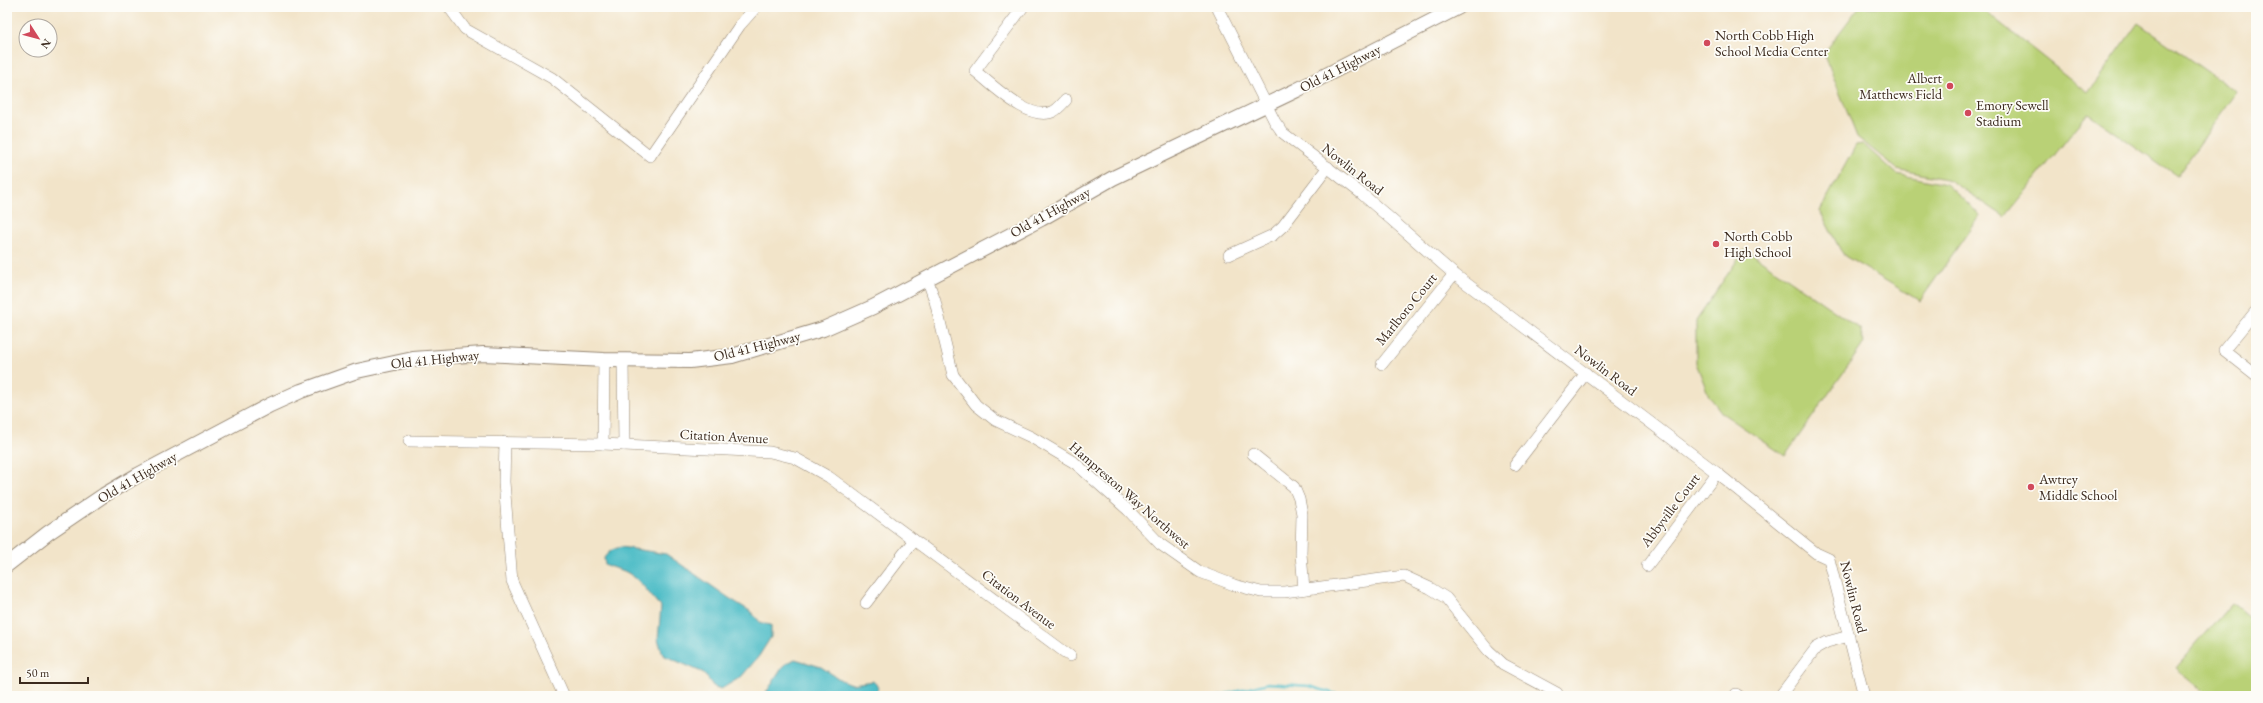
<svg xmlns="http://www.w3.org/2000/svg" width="2263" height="703" font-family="'EB Garamond',serif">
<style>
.green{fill:#b9d176;stroke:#7a7e4a}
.water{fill:#4fbdc7;stroke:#457472}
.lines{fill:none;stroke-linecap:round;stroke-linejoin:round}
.stream{stroke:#4fbdc7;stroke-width:2.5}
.minor-casing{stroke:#968774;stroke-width:12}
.major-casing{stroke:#968774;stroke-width:16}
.minor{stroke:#fff;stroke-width:11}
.major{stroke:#fff;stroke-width:14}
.poi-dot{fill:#d1495b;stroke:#fdfcf7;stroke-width:1.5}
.labels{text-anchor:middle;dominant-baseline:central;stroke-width:3.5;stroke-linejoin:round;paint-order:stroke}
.poi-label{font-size:14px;fill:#3b2a1e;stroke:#fdfcf7;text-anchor:start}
.street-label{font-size:14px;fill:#3b2a1e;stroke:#fdfcf7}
</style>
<rect width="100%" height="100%" fill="#fdfcf7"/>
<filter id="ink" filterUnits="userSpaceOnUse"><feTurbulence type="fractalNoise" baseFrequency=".025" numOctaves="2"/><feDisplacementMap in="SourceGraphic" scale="8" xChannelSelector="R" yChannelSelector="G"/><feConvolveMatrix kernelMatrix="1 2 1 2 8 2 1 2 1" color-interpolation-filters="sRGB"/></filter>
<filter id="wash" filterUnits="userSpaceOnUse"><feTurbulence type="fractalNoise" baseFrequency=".012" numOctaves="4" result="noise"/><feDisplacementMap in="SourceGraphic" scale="16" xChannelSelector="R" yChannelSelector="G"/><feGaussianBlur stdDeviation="0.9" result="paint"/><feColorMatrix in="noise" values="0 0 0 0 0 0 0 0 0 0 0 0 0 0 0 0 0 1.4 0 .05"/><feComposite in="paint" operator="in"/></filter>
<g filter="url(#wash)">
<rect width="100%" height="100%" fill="#f2e4c9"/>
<g class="green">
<path d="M1859 7H1980L2088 93 2138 23 2236 92 2177 176 2088 113 2005 217 1950 180 1897 169 1857 137 1824 53Z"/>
<path d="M1863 144 1896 174 1946 184 1980 215 1920 301 1843 255 1820 211 1856 145Z"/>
<path d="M1745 249 1860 329 1864 343 1785 456 1722 413 1709 396 1696 363V320Z"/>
<path d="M2232 603 2256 623V696H2209L2176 668Z"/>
</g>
<g class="water">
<path d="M621 547 666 554 729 598 750 611 761 623 771 625V637L759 656 741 677 721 689 713 686 704 673 663 655 658 639 661 607C651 597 641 580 628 573 620 568 612 569 605 564L604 558C609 551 613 549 621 547Z"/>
<path d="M795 659 821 667 841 680 852 684 873 681 879 687 874 696H764L784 665Z"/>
</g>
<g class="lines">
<path class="stream" d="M1219 696 1268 683 1309 686 1342 696"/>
</g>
</g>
<g filter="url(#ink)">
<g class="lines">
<defs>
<g id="minor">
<path d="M449 7 465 29 552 78 650 156 740 25 756 7"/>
<path d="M1023 7 975 71C992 84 1031 124 1054 111 1058 109 1062 104 1066 100"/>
<path d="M1217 7 1275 122 1283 133 1362 194 1454 274 1717 473 1816 553 1829 559 1864 696"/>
<path d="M1229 255 1273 235 1283 226 1328 167"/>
<path d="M927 278 935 301 953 375 976 405 995 420 1031 437 1075 463 1128 510 1160 544 1200 572 1234 585 1261 592H1284L1404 576 1430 588 1446 598 1488 650 1503 664 1557 693"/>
<path d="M2256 311 2224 350 2256 375"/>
<path d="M623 361 624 445"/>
<path d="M1382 364 1454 274"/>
<path d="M409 441 603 444 770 452 795 458 829 477 1070 656"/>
<path d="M505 442 504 482 512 581 564 696"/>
<path d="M603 444 604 360"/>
<path d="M1253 454 1294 487 1299 499 1302 514 1301 554 1304 589"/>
<path d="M1515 465 1586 373"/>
<path d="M1647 566 1717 473"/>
<path d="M866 603 914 540"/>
<path d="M1735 696 1736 694 1739 696"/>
<path d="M1780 696 1816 648 1827 642 1849 636"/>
</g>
<path id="major" d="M7 565 48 533 104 495 138 475 270 405 301 391 357 371 413 359 483 354 604 360 690 361 732 356 823 329 873 307 1041 219 1113 178 1297 90 1459 7"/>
</defs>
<use href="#minor" class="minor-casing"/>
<use href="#major" class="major-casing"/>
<use href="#minor" class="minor"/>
<use href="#major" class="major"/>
</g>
</g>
<g class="poi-dot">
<circle cx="1707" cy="43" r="4"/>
<circle cx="1950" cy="86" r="4"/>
<circle cx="1968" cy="113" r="4"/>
<circle cx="1716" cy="244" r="4"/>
<circle cx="2031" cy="487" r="4"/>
</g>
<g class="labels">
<g class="poi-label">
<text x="1715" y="35">North Cobb High<tspan x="1715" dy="16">School Media Center</tspan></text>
<text x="1942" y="78" text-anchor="end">Albert<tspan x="1942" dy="16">Matthews Field</tspan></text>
<text x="1976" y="105">Emory Sewell<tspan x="1976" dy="16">Stadium</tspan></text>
<text x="1724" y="236">North Cobb<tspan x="1724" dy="16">High School</tspan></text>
<text x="2039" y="479">Awtrey<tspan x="2039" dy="16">Middle School</tspan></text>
</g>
<g class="street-label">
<text transform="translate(1340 68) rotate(-27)">Old 41 Highway</text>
<text transform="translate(1353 169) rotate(38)">Nowlin Road</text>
<text transform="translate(1050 212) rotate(-29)">Old 41 Highway</text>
<text transform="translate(1406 309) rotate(-51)">Marlboro Court</text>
<text transform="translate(757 346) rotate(-14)">Old 41 Highway</text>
<text transform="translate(435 359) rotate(-6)">Old 41 Highway</text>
<text transform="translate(1606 370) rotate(37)">Nowlin Road</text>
<text transform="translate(724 436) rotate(3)">Citation Avenue</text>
<text transform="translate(137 477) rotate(-30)">Old 41 Highway</text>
<text transform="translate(1130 495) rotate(41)">Hampreston Way Northwest</text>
<text transform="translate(1670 510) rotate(-53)">Abbyville Court</text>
<text transform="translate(1854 597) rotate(76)">Nowlin Road</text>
<text transform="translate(1019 599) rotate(37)">Citation Avenue</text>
</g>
</g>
<rect width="2263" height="703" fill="none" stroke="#fdfcf7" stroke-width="24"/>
<g transform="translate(38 38) rotate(126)"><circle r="19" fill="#fdfcf7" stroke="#afa8a0"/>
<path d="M0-3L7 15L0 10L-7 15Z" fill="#d1495b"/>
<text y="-6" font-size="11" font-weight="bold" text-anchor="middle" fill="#3b2a1e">N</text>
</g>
<path d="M20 677v6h68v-6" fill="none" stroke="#3b2a1e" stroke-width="2"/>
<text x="26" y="677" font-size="12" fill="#3b2a1e" stroke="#fdfcf7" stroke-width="3" paint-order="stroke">50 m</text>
</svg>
